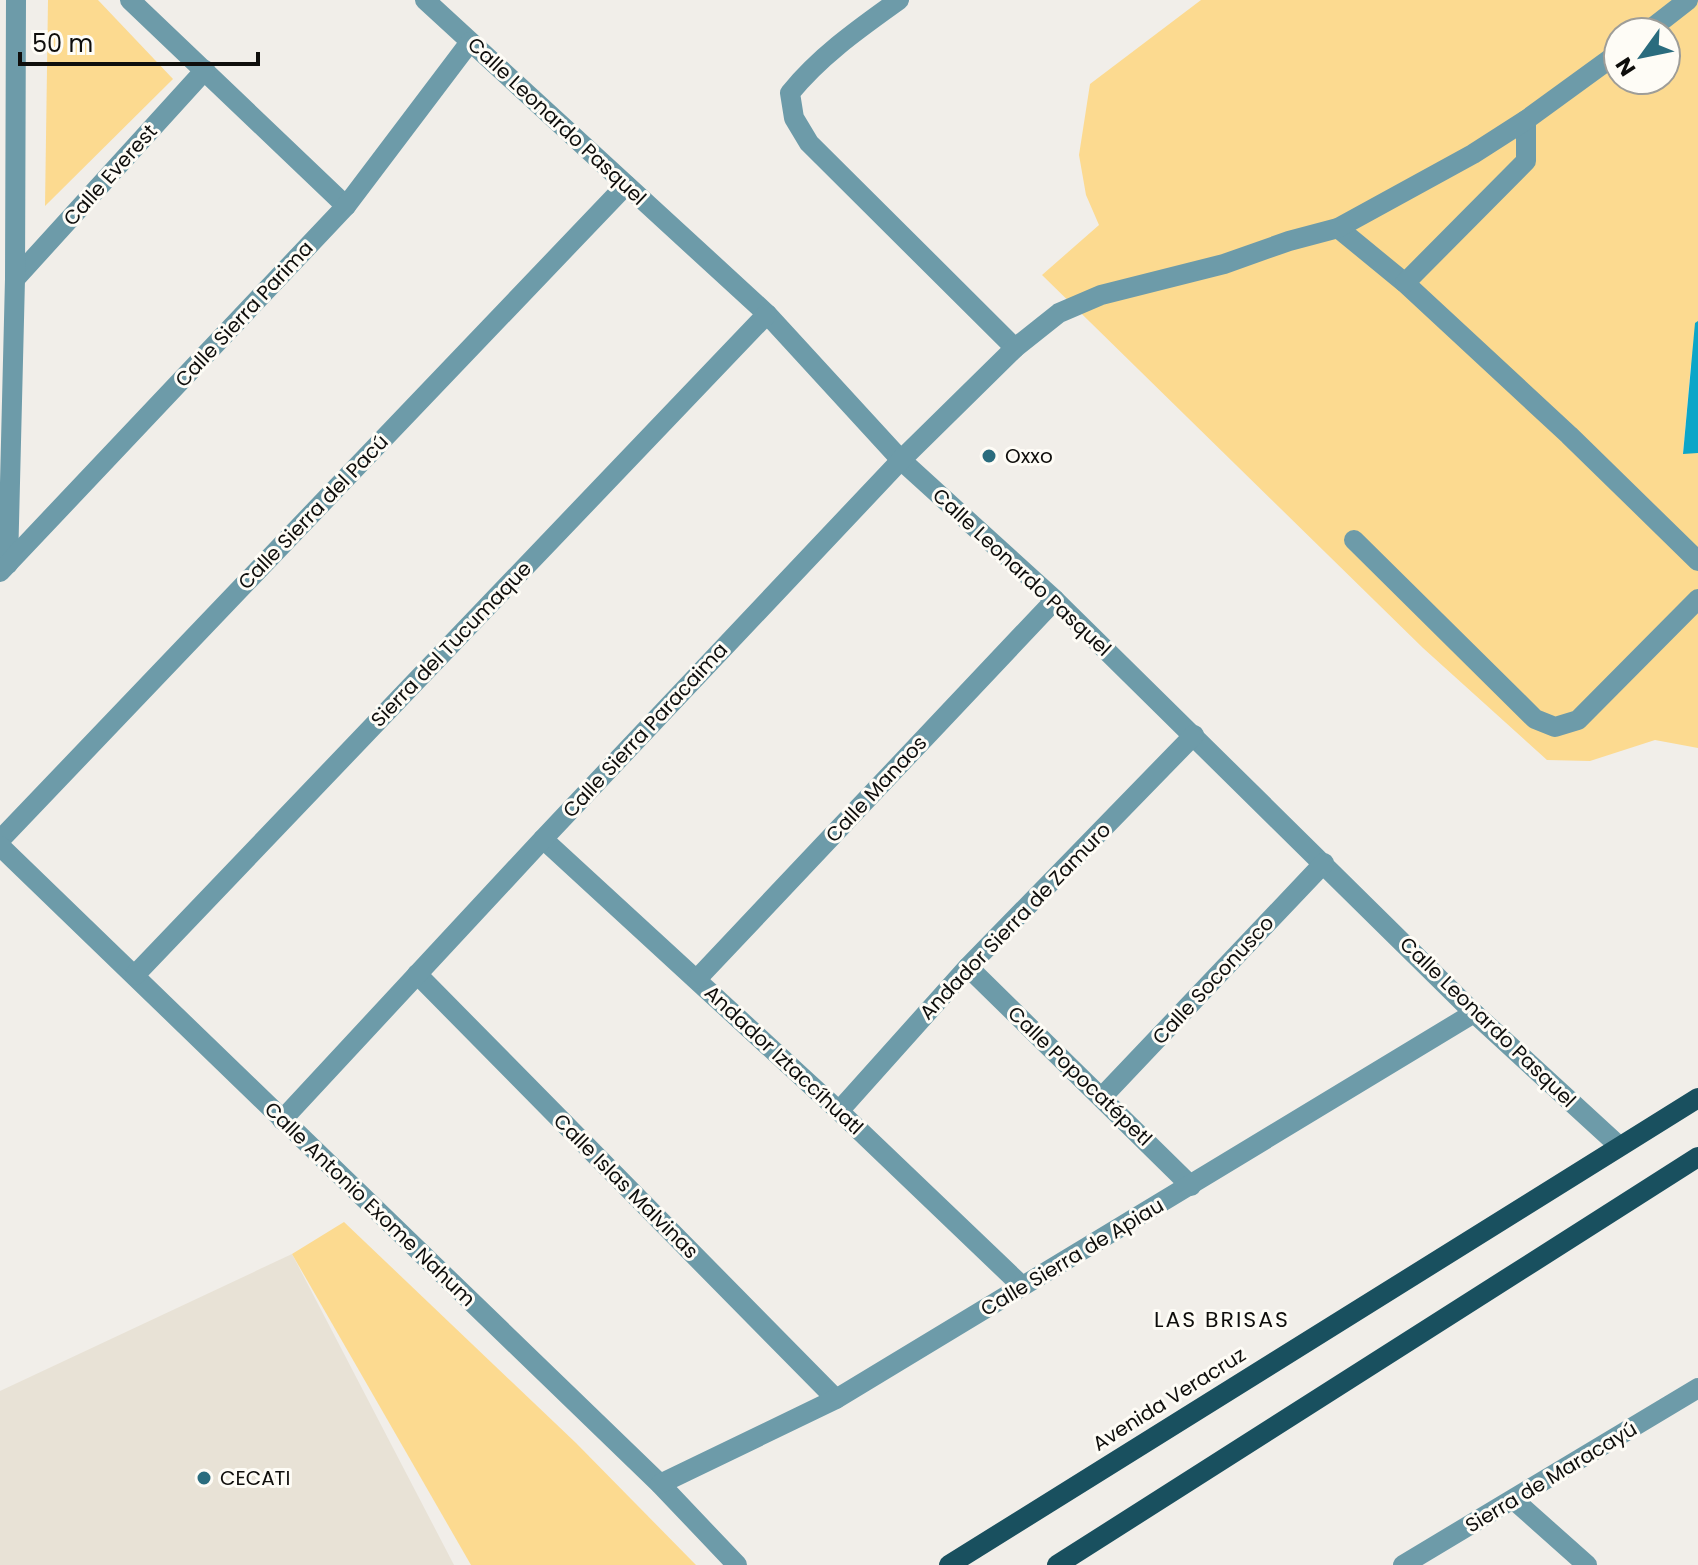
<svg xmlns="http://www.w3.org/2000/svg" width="1698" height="1565" font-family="Poppins,sans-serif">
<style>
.built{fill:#e8e2d6}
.green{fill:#fcda90;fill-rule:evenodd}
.water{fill:#0ba6c8}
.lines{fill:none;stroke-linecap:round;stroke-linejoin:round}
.minor{stroke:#6d9ba9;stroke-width:20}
.major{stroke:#19505f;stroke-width:20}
.poi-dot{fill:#2a6c7e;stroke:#fefcf6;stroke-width:3}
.labels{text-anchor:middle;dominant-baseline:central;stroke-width:6;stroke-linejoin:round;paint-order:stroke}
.street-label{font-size:20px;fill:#0f0e0c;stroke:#fefcf6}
.poi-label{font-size:20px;fill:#0f0e0c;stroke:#fefcf6;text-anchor:start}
.neighbourhood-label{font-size:22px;letter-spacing:2px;fill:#0f0e0c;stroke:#fefcf6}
</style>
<rect width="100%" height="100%" fill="#f1eee9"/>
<path class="built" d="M292 1254 454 1565H0V1391Z"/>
<g class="green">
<path d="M48 0H98L173 79 45 206Z"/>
<path d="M1201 0H1698V415L1691 364 1683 453H1698V748L1655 740 1590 761 1547 760 1423 648 1042 275 1099 225 1086 195 1079 155 1090 84ZM1618 32H1666V80H1618Z"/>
<path d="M344 1222 576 1443 696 1565H471L292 1254Z"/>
</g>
<path class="water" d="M1698 321V453L1683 454 1695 323Z"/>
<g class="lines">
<g class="minor">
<path d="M130 0 346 206"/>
<path d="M425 0 767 314 901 460 1055 600 1474 1013 1618 1145"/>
<path d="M899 0C860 28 821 55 790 93L794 118 809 143 1015 348"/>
<path d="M1647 32 1688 0"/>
<path d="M1338 228 1405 283 1569 435 1698 561"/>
<path d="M15 279 205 70"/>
<path d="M1405 283 1526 161V120"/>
<path d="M1354 540 1535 719 1555 727 1578 720 1698 599"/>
<path d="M8 564 15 279 16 0"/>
<path d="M0 572 346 206 470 42"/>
<path d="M543 839 839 1111 1022 1286"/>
<path d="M0 840 626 185"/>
<path d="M0 846 660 1484 737 1565"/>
<path d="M968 967 1191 1186"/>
<path d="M417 974 836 1399"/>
<path d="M135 975 767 314"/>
<path d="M697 979 1055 600"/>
<path d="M1103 1096 1324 863"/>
<path d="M839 1111 968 967 1194 735"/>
<path d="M282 1120 543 839 901 460 1015 348 1059 313 1101 295 1224 264 1289 241 1338 228 1473 154 1526 120 1618 53"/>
<path d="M660 1484 836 1399 1474 1013"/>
<path d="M1514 1500 1587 1565"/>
<path d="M1403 1565 1698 1388"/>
</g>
<g class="major">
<path d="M949 1565 1698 1098"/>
<path d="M1057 1565 1698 1157"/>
</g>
</g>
<g class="poi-dot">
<circle cx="989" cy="456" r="8"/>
<circle cx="204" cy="1478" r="8"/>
</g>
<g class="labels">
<g class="street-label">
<text transform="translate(557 121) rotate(43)">Calle Leonardo Pasquel</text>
<text transform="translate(110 175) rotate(-48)">Calle Everest</text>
<text transform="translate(244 314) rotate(-47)">Calle Sierra Parima</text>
<text transform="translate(313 512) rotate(-46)">Calle Sierra del Pacú</text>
<text transform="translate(1022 572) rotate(43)">Calle Leonardo Pasquel</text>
<text transform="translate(451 644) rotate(-46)">Sierra del Tucumaque</text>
<text transform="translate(645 730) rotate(-47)">Calle Sierra Paracaima</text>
<text transform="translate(876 789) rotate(-47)">Calle Manaos</text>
<text transform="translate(1015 921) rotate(-46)">Andador Sierra de Zamuro</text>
<text transform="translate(1213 980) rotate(-47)">Calle Soconusco</text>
<text transform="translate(1488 1022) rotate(44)">Calle Leonardo Pasquel</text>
<text transform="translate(784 1060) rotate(43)">Andador Iztaccíhuatl</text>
<text transform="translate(1080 1076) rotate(44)">Calle Popocatépetl</text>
<text transform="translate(626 1186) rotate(45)">Calle Islas Malvinas</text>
<text transform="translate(370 1204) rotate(44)">Calle Antonio Exome Nahum</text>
<text transform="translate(1072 1257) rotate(-31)">Calle Sierra de Apiau</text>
<text transform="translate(1169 1399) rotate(-32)">Avenida Veracruz</text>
<text transform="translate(1551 1477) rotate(-31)">Sierra de Maracayú</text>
</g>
<g class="poi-label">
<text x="1005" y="456">Oxxo</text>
<text x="220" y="1478">CECATI</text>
</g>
<g class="neighbourhood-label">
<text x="1222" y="1319">LAS BRISAS</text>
</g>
</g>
<g transform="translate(1642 56) rotate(237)"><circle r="38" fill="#fefcf6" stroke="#9e9d98" stroke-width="2"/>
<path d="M0-6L14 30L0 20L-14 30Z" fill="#2a6c7e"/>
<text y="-12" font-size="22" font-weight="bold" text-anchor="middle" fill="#0f0e0c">N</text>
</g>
<path d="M20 52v12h238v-12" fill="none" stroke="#0f0e0c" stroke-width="4"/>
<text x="32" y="52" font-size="24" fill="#0f0e0c" stroke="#fefcf6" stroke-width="6" paint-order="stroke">50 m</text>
</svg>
